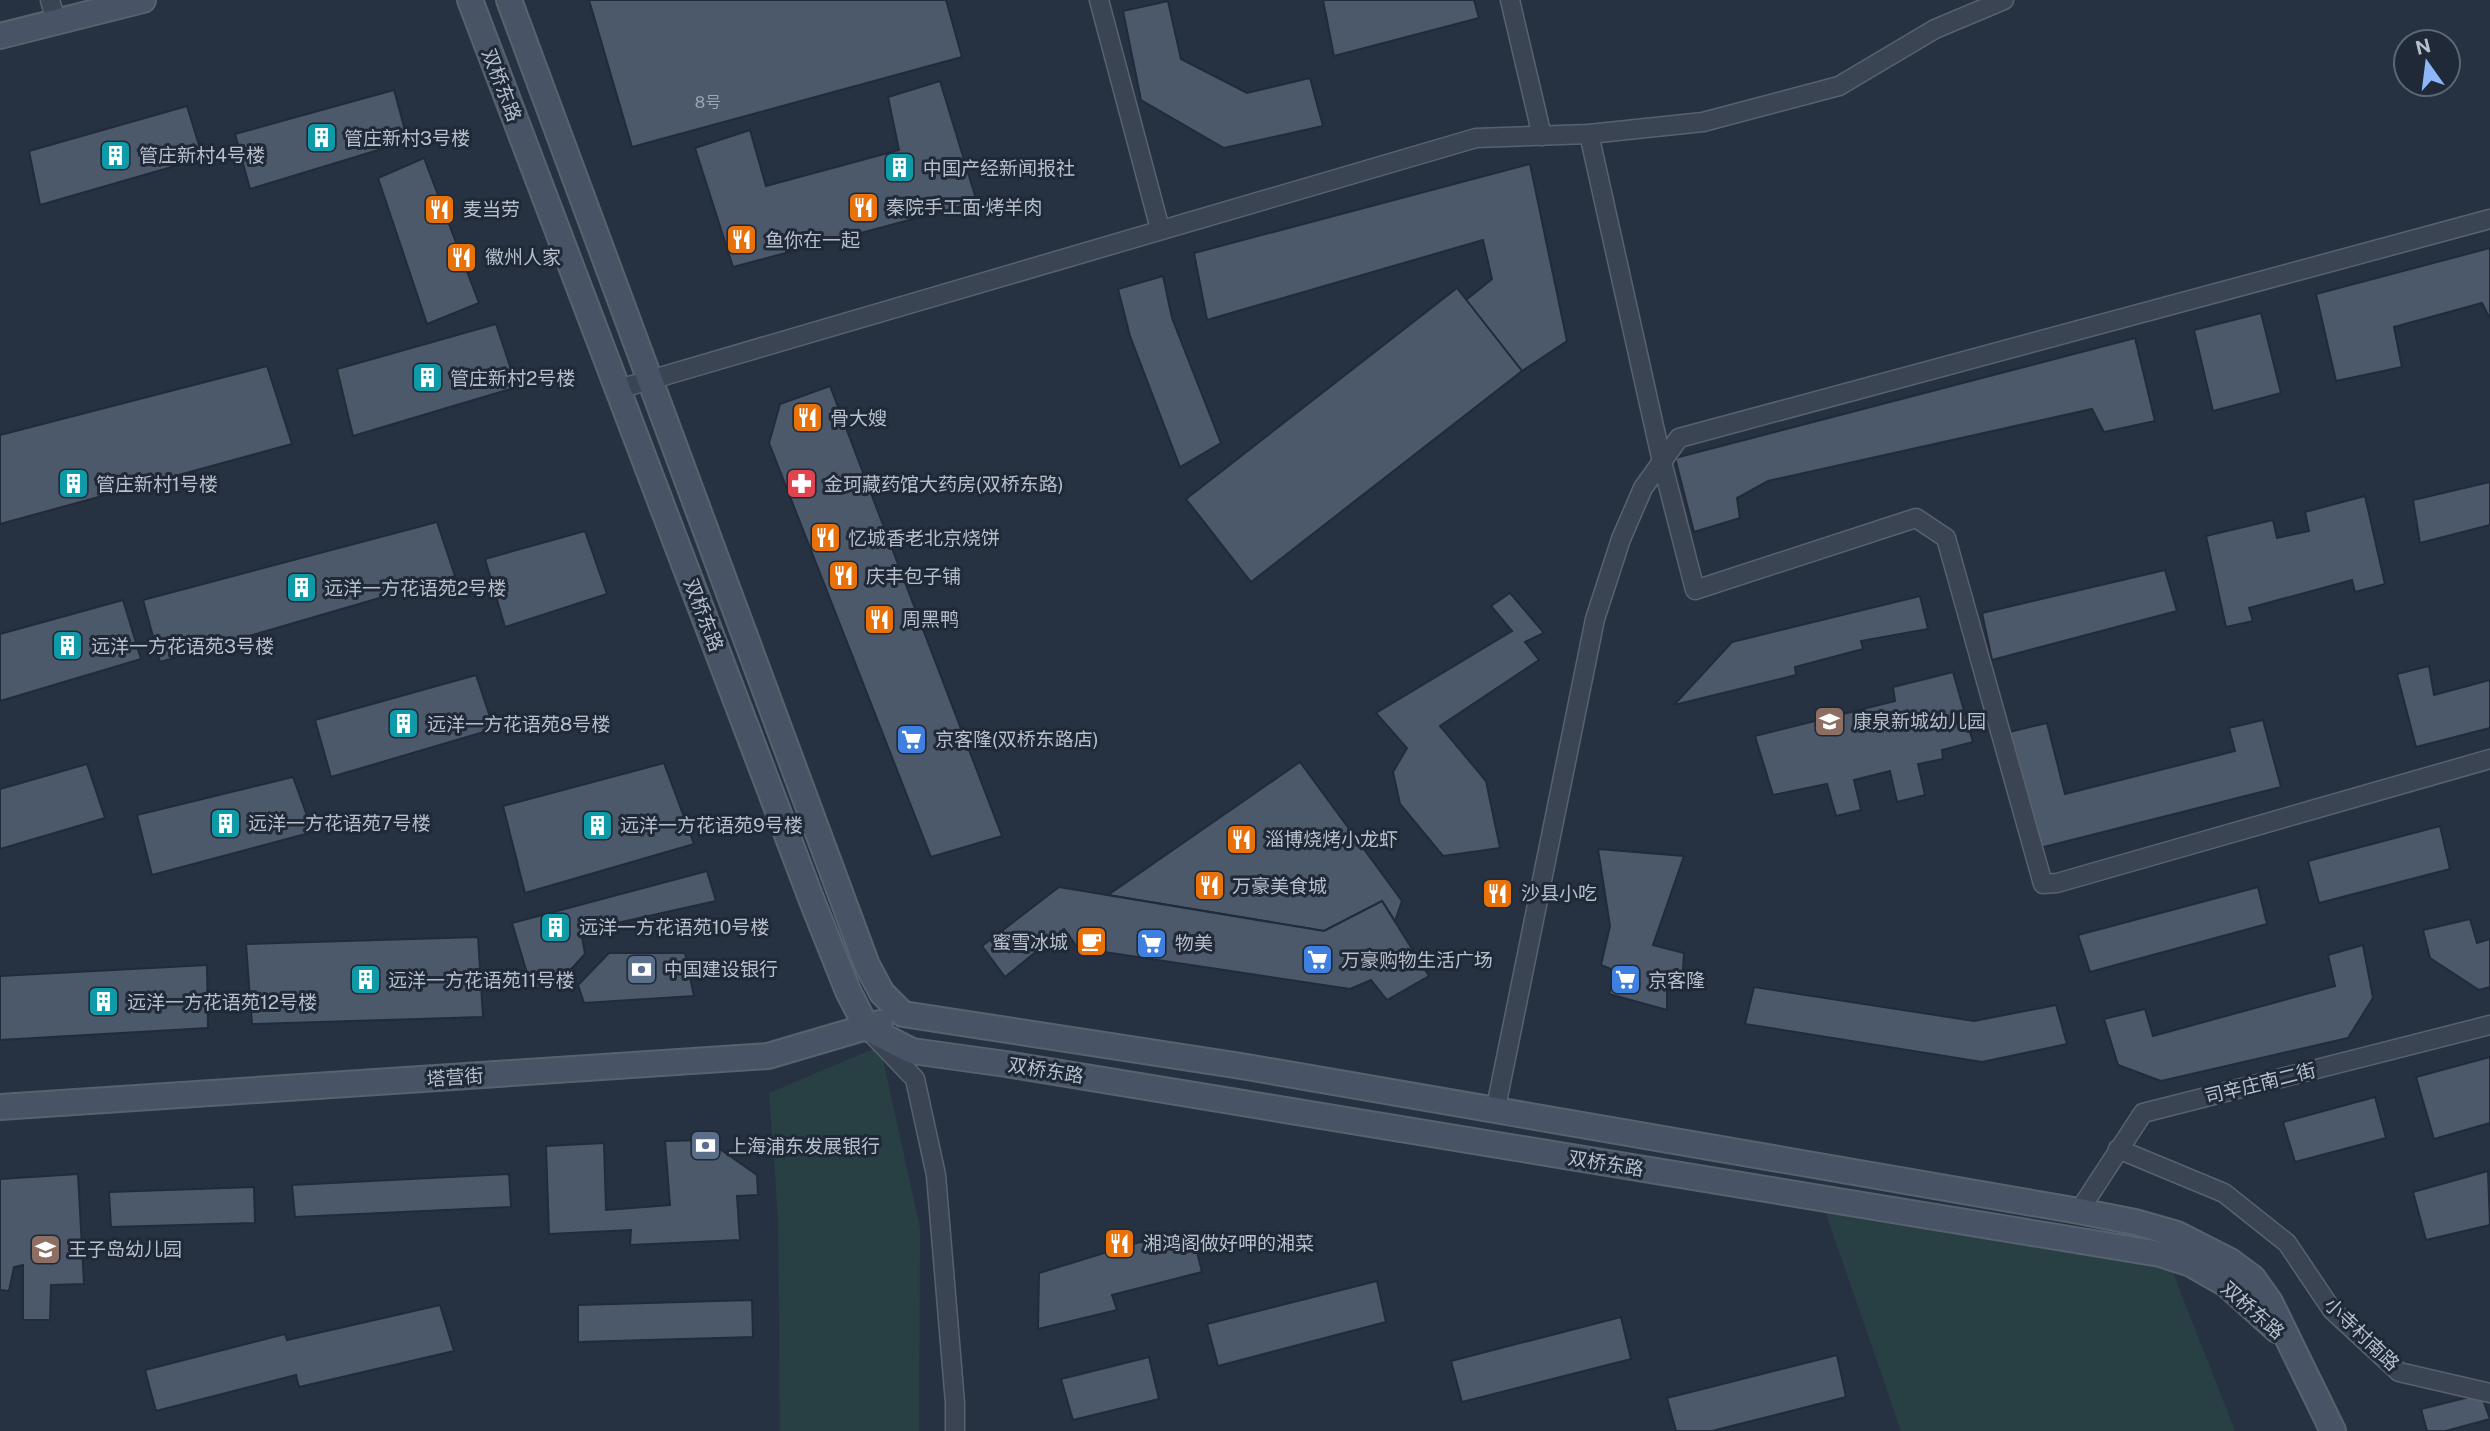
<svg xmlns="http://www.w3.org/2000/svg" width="2490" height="1431" font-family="'Public Sans','Noto Sans SC',sans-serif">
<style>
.green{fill:#284043}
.building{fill:#4c596b;stroke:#212b39;stroke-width:2}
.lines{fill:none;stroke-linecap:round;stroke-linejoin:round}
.street-casing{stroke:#58626f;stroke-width:21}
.secondary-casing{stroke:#58626f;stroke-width:28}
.street{stroke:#3a4452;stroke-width:18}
.secondary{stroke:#485365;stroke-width:24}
.labels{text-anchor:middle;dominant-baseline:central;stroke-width:6;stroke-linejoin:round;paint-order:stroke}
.number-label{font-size:16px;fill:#9ca6b4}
.street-label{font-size:19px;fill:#b7bfcc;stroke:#1f2937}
.poi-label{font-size:19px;fill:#b7bfcc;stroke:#1f2937;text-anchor:start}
</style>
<rect width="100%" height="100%" fill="#263242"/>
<g class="green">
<path d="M880 1046 920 1228 919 1431H780L778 1217 769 1093Z"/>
<path d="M1820 1196 2168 1260 2235 1431H1901Z"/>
</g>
<g class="building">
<path d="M589 0H946L962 57 632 147Z"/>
<path d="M1323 0H1474L1479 18 1334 56Z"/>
<path d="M1168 1 1181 59 1247 93 1310 78 1323 126 1224 148 1141 100 1123 11Z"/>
<path d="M940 81 977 202 733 267 695 148 750 130 766 186 899 150 888 97Z"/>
<path d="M394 90 408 141 250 189 235 134Z"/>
<path d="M187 106 203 158 40 205 29 151Z"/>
<path d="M424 158 479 303 427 324 378 178Z"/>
<path d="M1530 164 1567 341 1522 371 1466 300 1492 279 1483 240 1207 320 1194 253Z"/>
<path d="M2490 248V319L2482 303 2394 327 2402 367 2336 381 2316 294Z"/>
<path d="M1163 276 1172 318 1221 443 1180 467 1130 336 1118 289Z"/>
<path d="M1457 288 1522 371 1251 582 1186 499Z"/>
<path d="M2261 313 2281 393 2213 411 2194 330Z"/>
<path d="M496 324 517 387 353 436 337 369Z"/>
<path d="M2135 338 2155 421 2104 432 2092 409 1768 481 1737 498 1740 518 1694 532 1675 458Z"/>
<path d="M267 366 292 444 0 524V435Z"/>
<path d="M830 386 1002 836 931 857 769 443 780 404Z"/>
<path d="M2490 482V525L2420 543 2413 500Z"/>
<path d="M2365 496 2385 584 2355 592 2352 580 2249 608 2253 621 2226 627 2206 536 2273 520 2277 538 2309 531 2305 512Z"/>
<path d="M437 522 455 576 160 662 143 600Z"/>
<path d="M585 531 607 594 505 627 485 559Z"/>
<path d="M2165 570 2177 611 1992 660 1982 613Z"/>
<path d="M1510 593 1544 633 1525 642 1539 660 1440 726 1486 781 1500 848 1443 856 1400 804 1393 772 1407 748 1376 713 1512 631 1491 606Z"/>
<path d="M1920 596 1928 629 1861 641 1863 649 1795 667 1796 675 1674 705 1732 642Z"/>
<path d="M123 600 141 659 0 701V634Z"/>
<path d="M2429 666 2434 695 2490 680V728L2416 747 2397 674Z"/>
<path d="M1953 672 1973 742 1942 750 1943 759 1918 764 1925 795 1897 802 1890 771 1854 780 1861 810 1836 816 1827 784 1773 795 1755 736 1895 701 1893 687Z"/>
<path d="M476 675 494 729 331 777 315 720Z"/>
<path d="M2263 720 2281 787 2040 848 2009 732 2047 723 2065 794 2235 751 2229 728Z"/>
<path d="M1300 762 1402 901 1395 921 1382 901 1324 931 1108 895Z"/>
<path d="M664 763 694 844 525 893 503 806Z"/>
<path d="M87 764 105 818 0 849V789Z"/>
<path d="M293 777 313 832 152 875 137 815Z"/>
<path d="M2440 826 2450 869 2319 903 2308 861Z"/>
<path d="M1598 849 1684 856 1653 945 1684 953 1682 986 1667 978V1010L1609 994 1616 971 1601 965 1610 926Z"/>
<path d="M707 871 716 901 581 931 585 954 562 979 532 990 512 923Z"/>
<path d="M1059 887 1324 931 1382 901 1429 976 1387 1000 1371 980 1350 989 1078 948 1064 929 1005 977 982 946Z"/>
<path d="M2258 887 2267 924 2090 972 2078 935Z"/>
<path d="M2470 919 2477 943 2490 939V987L2479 990 2430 958 2423 930Z"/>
<path d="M478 937 483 1017 252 1024 246 944Z"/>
<path d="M2363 945 2373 998 2348 1038 2161 1081 2118 1065 2104 1019 2145 1009 2153 1036 2335 986 2328 955Z"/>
<path d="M609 953H685L694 996 584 1003 578 985Z"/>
<path d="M207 965 208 1028 0 1040V976Z"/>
<path d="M1754 987 1974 1021 2056 1005 2067 1044 1982 1062 1745 1024Z"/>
<path d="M2490 1057V1123L2434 1139 2416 1077Z"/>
<path d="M2375 1097 2386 1138 2295 1162 2283 1122Z"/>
<path d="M707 1140 757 1175 758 1195 737 1196 740 1240 630 1245 631 1230 549 1234 546 1146 604 1143 606 1210 670 1205 665 1141Z"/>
<path d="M2488 1171 2490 1225 2426 1240 2413 1192Z"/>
<path d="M78 1174 84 1284 51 1285 50 1320H23V1265L14 1267 9 1291 0 1290V1179Z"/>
<path d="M509 1174 511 1207 295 1217 292 1185Z"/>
<path d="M254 1187 255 1223 111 1227 109 1192Z"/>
<path d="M1140 1242 1197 1252 1202 1272 1112 1295 1117 1310 1038 1329 1039 1273Z"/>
<path d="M1377 1281 1386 1322 1218 1366 1207 1324Z"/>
<path d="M752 1300 753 1337 578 1342V1305Z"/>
<path d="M440 1305 454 1351 299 1387 296 1375 156 1411 145 1370 285 1334 287 1340Z"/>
<path d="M1621 1317 1631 1359 1462 1402 1451 1361Z"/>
<path d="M1837 1355 1846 1397 1712 1431H1676L1667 1398Z"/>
<path d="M1149 1357 1159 1399 1073 1420 1061 1379Z"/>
<path d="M2481 1394 2490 1419 2446 1431H2427L2421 1409Z"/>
</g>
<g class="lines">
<defs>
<g id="street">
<path d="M50 0 56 21"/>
<path d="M1099 0 1160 229"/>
<path d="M1510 0 1542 136"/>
<path d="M1589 134 1662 462 1695 590 1916 518 1946 538 2043 884 2057 883 2490 759"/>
<path d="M619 389 1476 138 1589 134 1703 122 1839 86 1935 29 2004 0"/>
<path d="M875 1037 915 1079 936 1175 955 1403V1431"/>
<path d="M1495 1112 1595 619 1621 539 1643 488 1679 438 2490 219"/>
<path d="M2118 1149 2224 1193 2287 1243 2332 1310 2399 1372 2490 1393"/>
<path d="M2079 1211 2143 1113 2490 1025"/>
</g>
<g id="secondary">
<path d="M470 0 814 906 848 991 867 1028 912 1051 1006 1064 2160 1254 2191 1264 2226 1284 2277 1330"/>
<path d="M509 0 867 965 882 993 903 1014 1241 1066 2079 1211 2135 1222 2177 1234 2230 1261 2253 1278 2270 1302 2333 1431"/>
<path d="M0 36 143 0"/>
<path d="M0 1107 768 1056 880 1023"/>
</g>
</defs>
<use href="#street" class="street-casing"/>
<use href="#secondary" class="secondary-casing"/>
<use href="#street" class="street"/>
<use href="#secondary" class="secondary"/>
</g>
<defs>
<symbol id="building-square" viewBox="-11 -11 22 22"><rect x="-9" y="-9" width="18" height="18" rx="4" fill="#0f9aa8" stroke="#1f2937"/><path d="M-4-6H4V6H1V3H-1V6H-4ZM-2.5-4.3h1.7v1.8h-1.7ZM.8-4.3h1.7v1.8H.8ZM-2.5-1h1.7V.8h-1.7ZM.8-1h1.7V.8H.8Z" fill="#fff"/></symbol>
<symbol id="restaurant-square" viewBox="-11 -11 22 22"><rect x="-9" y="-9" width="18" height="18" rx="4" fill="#e8710a" stroke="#1f2937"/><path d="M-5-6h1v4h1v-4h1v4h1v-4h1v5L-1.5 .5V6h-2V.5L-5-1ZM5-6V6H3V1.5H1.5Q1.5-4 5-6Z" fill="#fff"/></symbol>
<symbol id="pharmacy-square" viewBox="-11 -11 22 22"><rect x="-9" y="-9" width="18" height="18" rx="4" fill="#e0444e" stroke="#1f2937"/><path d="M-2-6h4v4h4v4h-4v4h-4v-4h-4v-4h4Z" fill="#fff"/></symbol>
<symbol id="school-square" viewBox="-11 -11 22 22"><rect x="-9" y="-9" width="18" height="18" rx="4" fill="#8d6e63" stroke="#1f2937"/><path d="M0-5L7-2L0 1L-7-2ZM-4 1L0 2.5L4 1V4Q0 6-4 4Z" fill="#fff"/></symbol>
<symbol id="supermarket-square" viewBox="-11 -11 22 22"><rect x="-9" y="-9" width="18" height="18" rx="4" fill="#3f7fe0" stroke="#1f2937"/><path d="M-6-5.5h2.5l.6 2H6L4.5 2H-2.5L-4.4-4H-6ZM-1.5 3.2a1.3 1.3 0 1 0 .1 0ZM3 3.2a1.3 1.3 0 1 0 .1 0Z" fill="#fff"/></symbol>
<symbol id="cafe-square" viewBox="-11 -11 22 22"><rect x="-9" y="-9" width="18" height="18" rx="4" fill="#e8710a" stroke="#1f2937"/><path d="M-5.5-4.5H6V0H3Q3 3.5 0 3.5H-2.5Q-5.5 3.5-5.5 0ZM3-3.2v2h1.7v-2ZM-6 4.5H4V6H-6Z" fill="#fff"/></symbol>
<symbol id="bank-square" viewBox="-11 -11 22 22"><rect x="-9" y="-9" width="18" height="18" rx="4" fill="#5c6f8a" stroke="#1f2937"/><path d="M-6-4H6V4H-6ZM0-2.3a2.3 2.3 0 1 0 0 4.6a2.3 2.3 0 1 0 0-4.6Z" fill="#fff"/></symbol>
</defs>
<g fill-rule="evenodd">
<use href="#building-square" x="304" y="120" width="35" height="35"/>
<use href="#building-square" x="98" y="138" width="35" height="35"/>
<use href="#building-square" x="882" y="150" width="35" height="35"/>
<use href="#restaurant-square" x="846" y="190" width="35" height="35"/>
<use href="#restaurant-square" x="422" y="192" width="35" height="35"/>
<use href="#restaurant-square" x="724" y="222" width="35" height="35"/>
<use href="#restaurant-square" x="444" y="240" width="35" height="35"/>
<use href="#building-square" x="410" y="360" width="35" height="35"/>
<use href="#restaurant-square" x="790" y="400" width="35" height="35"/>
<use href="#building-square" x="56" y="466" width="35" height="35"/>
<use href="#pharmacy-square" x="784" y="466" width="35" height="35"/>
<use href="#restaurant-square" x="808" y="520" width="35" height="35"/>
<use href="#restaurant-square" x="826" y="558" width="35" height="35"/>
<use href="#building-square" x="284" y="570" width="35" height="35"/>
<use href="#restaurant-square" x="862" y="602" width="35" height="35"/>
<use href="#building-square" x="50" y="628" width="35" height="35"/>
<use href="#school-square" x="1812" y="704" width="35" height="35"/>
<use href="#building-square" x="386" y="706" width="35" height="35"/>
<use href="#supermarket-square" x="894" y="722" width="35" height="35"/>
<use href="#building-square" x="208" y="806" width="35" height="35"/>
<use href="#building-square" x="580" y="808" width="35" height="35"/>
<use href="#restaurant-square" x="1224" y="822" width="35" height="35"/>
<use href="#restaurant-square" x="1192" y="868" width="35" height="35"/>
<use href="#restaurant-square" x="1480" y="876" width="35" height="35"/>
<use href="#building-square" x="538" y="910" width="35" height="35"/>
<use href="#cafe-square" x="1074" y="924" width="35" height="35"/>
<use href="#supermarket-square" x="1134" y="926" width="35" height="35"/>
<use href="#supermarket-square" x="1300" y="942" width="35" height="35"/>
<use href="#bank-square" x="624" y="952" width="35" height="35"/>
<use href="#building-square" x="348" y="962" width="35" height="35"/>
<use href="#supermarket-square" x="1608" y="962" width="35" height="35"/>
<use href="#building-square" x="86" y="984" width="35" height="35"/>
<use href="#bank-square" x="688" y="1128" width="35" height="35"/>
<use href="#restaurant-square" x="1102" y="1226" width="35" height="35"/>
<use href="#school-square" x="28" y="1232" width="35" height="35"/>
</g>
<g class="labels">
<g class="number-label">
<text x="708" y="102">8号</text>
</g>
<g class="street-label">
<text transform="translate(502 85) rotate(69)">双桥东路</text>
<text transform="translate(704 615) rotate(69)">双桥东路</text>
<text transform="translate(1046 1070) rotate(9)">双桥东路</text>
<text transform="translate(455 1077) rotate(-4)">塔营街</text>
<text transform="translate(2260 1083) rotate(-14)">司辛庄南二街</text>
<text transform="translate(1606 1163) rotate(9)">双桥东路</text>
<text transform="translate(2253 1310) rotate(41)">双桥东路</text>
<text transform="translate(2362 1334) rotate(44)">小寺村南路</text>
</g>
<g class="poi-label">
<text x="344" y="138">管庄新村3号楼</text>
<text x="139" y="155">管庄新村4号楼</text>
<text x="923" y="168">中国产经新闻报社</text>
<text x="886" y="207">秦院手工面·烤羊肉</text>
<text x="463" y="209">麦当劳</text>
<text x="765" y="240">鱼你在一起</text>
<text x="485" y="257">徽州人家</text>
<text x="450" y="378">管庄新村2号楼</text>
<text x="830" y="418">骨大嫂</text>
<text x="96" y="484">管庄新村1号楼</text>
<text x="824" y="484">金珂藏药馆大药房(双桥东路)</text>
<text x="848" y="538">忆城香老北京烧饼</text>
<text x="866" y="576">庆丰包子铺</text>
<text x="324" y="588">远洋一方花语苑2号楼</text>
<text x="902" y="619">周黑鸭</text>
<text x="91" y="646">远洋一方花语苑3号楼</text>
<text x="1853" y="721">康泉新城幼儿园</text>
<text x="427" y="724">远洋一方花语苑8号楼</text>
<text x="935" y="739">京客隆(双桥东路店)</text>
<text x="248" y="823">远洋一方花语苑7号楼</text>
<text x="620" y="825">远洋一方花语苑9号楼</text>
<text x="1265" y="839">淄博烧烤小龙虾</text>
<text x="1232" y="886">万豪美食城</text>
<text x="1521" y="893">沙县小吃</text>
<text x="579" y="927">远洋一方花语苑10号楼</text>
<text x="1068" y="942" text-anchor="end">蜜雪冰城</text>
<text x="1175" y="943">物美</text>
<text x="1341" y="960">万豪购物生活广场</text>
<text x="664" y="969">中国建设银行</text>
<text x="388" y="980">远洋一方花语苑11号楼</text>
<text x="1648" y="980">京客隆</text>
<text x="127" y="1002">远洋一方花语苑12号楼</text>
<text x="728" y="1146">上海浦东发展银行</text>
<text x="1143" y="1243">湘鸿阁做好呷的湘菜</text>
<text x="68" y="1249">王子岛幼儿园</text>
</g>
</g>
<g transform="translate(2427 63) rotate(346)"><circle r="33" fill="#1f2937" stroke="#5c6573" stroke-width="2"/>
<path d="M0-5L12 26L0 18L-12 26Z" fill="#8eb7fa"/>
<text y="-10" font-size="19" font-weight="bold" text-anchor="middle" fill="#b7bfcc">N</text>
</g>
</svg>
